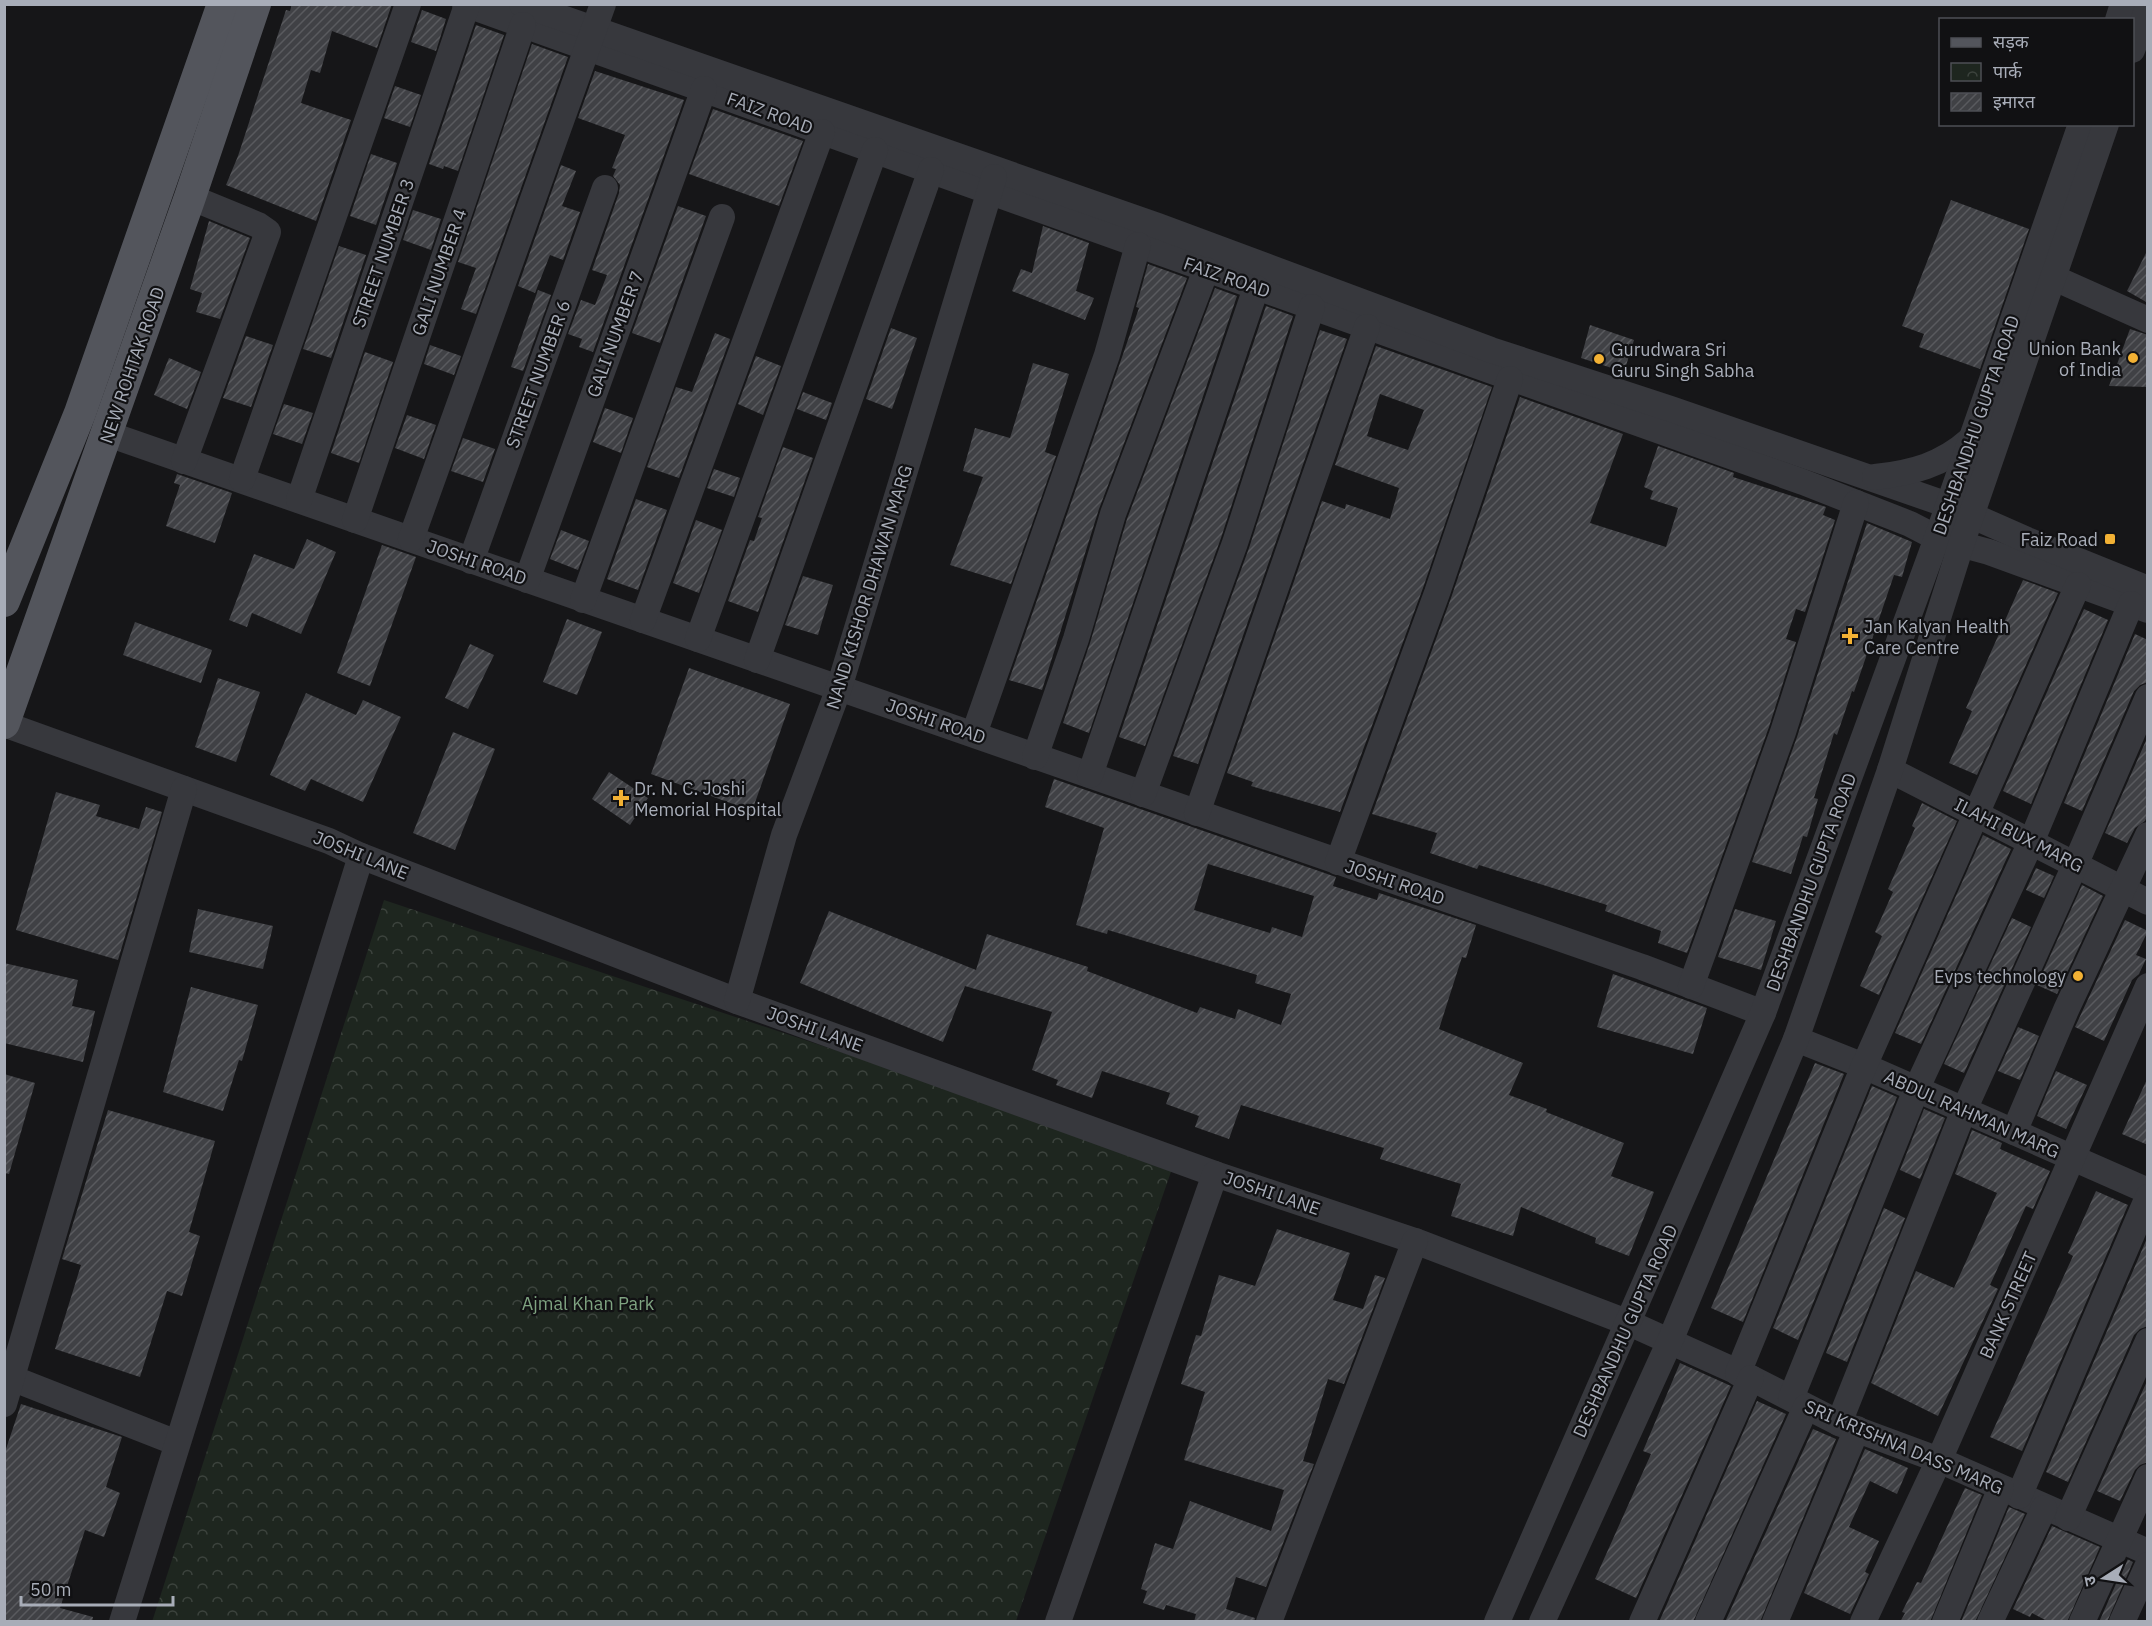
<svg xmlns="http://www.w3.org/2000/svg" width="2152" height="1626" font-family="'IBM Plex Sans','Noto Sans Devanagari',sans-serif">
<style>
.park{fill:url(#park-crowns)}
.building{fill:url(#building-hatch);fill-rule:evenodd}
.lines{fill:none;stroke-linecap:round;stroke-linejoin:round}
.minor{stroke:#37383d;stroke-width:26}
.major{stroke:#53555c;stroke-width:32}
.poi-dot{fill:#f2b134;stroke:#111113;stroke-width:2}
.labels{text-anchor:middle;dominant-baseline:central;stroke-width:4.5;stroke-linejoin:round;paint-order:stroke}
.street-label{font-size:18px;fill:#a8adb8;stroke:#111113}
.poi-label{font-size:18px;fill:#a8adb8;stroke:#111113;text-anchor:end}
.park-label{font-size:18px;fill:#7fa381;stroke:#111113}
</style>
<defs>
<pattern id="park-crowns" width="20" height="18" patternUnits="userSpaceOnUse" patternTransform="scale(1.5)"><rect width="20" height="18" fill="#1e261f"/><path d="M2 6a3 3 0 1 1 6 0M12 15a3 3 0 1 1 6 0" fill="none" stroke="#3c433d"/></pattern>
<pattern id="building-hatch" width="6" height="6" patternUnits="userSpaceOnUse" patternTransform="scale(1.5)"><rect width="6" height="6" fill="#404145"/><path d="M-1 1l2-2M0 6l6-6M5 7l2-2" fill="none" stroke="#595a5e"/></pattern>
</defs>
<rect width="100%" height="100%" fill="#161618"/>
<path class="park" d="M384 900 1174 1163 1016 1621 152 1622Z"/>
<g class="building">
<path d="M292 4H392L377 48 332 31 320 73 311 70 301 103 351 120 316 221 226 185 238 156 286 10 290 11Z"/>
<path d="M422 10 446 19 436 51 411 42Z"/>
<path d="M476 25 504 35 458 171 444 166 443 169 429 164Z"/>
<path d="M532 44 568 57 476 314 461 309 476 268 458 262Z"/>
<path d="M595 71 684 100 593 352 579 347 582 339 568 334 581 300 595 305 607 275 592 270 619 193 620 185 613 176 616 169 612 168 625 135 578 118Z"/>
<path d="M395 86 421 95 410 127 384 118Z"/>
<path d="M713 109 803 141 779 206 689 174Z"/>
<path d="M371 154 397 163 376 225 350 216Z"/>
<path d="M561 165 576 171 562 206 580 212 563 260 550 255 535 293 518 286Z"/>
<path d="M1951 200 2029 229 1980 369 1919 347 1924 334 1902 326Z"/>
<path d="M678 206 706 216 660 343 632 333Z"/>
<path d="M413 210 441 219 431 250 403 240Z"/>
<path d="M209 221 250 238 220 319 196 312 202 293 190 289Z"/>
<path d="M1043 226 1089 243 1076 291 1094 298 1085 320 1012 291 1021 269 1032 273Z"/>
<path d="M339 246 366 255 331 358 303 349Z"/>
<path d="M2148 249V303L2127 291Z"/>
<path d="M1148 264 1187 278 1099 509 1042 690 1009 680 1121 360 1139 308 1136 307Z"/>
<path d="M1215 288 1237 296 1089 733 1063 723 1090 643 1127 519Z"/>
<path d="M538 290 551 295 523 371 511 367Z"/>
<path d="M1266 306 1293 316 1221 538 1145 746 1119 737Z"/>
<path d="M1590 325 1634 340 1624 372 1581 358Z"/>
<path d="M891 328 917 338 892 409 866 399Z"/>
<path d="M2130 329 2148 335V387L2109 386Z"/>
<path d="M1320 330 1347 339 1198 764 1173 756 1249 548Z"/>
<path d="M715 333 730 339 679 478 647 467 676 387 692 392Z"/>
<path d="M246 336 273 345 251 407 223 398Z"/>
<path d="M430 345 461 356 454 375 424 364Z"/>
<path d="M1376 346 1492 387 1423 588 1340 812 1251 786 1253 782 1227 773 1322 501 1345 509 1346 504 1390 519 1399 488 1335 465ZM1380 394 1424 410 1408 450 1367 436Z"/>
<path d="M365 352 393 362 359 463 331 453Z"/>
<path d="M756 356 781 366 763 415 738 404Z"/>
<path d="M169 358 201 372 187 409 154 395Z"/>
<path d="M1033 363 1069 374 1045 452 1056 456 1011 584 950 565 983 477 963 471 975 428 1010 438Z"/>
<path d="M803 392 832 403 826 420 797 409Z"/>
<path d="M1520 397 1623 434 1590 523 1666 547 1678 508 1650 499 1653 491 1644 487 1658 446 1734 473 1733 477 1826 507 1823 515 1835 520 1805 612 1796 609 1786 639 1796 642 1769 727 1687 953 1658 943 1661 931 1605 911 1607 905 1479 865 1477 869 1430 853 1437 833 1372 814 1451 598Z"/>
<path d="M284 404 313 413 302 444 273 434Z"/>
<path d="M605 408 633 418 621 453 593 442Z"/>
<path d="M407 415 436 425 424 459 395 448Z"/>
<path d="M463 438 495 449 483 482 451 471Z"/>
<path d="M783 447 813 458 758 612 728 601 750 540 754 541 762 518 758 517Z"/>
<path d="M714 469 740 478 734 497 707 488Z"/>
<path d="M177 474 232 493 215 543 166 526 180 485 174 483Z"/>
<path d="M636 499 667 510 638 590 607 579Z"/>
<path d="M696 520 722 530 699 593 673 583Z"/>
<path d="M1867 523 1912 542 1902 577 1894 575 1854 692 1852 691 1837 735 1834 733 1814 798 1818 799 1807 837 1803 836 1791 874 1752 862 1797 737Z"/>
<path d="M561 530 589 541 578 570 550 559Z"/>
<path d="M307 539 336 552 301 634 252 613 247 627 229 620 254 554 294 569Z"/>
<path d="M382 545 416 557 370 686 337 673Z"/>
<path d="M803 576 833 585 818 635 785 625Z"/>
<path d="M2023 580 2058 593 1977 775 1949 763 1972 711 1966 708Z"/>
<path d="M2084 609 2108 620 2031 804 2003 791Z"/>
<path d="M567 619 602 632 577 695 543 682Z"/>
<path d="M135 622 212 650 201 683 123 655Z"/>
<path d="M2135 634 2148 640V682L2140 685 2134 691 2082 811 2064 803Z"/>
<path d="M470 644 494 655 468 709 445 698Z"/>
<path d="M689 668 790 704 752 811 651 774Z"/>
<path d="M218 678 260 692 236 762 195 747Z"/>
<path d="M306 693 356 715 363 700 401 717 363 802 311 779 305 791 270 775Z"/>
<path d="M453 732 495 749 455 850 413 833Z"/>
<path d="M2148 736V814L2145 821 2135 828 2127 843 2105 833Z"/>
<path d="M609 772 648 798 630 825 592 799Z"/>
<path d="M1054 779 1336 877 1333 886 1377 900 1379 893 1476 925 1466 958 1462 957 1439 1029 1523 1063 1509 1095 1547 1109 1546 1112 1624 1143 1611 1176 1654 1192 1629 1256 1595 1243 1596 1238 1521 1207 1513 1236 1451 1216 1461 1184 1380 1159 1384 1148 1241 1105 1229 1139 1195 1127 1199 1116 1166 1104 1170 1093 1102 1071 1092 1098 1056 1085 1058 1080 1032 1070 1052 1012 965 986 943 1042 800 983 829 911 976 970 987 934 1088 967 1087 971 1197 1013 1200 1007 1235 1019 1238 1009 1281 1025 1291 994 1255 983 1257 975 1108 930 1107 934 1076 925 1104 828 1045 807ZM1208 864 1314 896 1302 937 1272 927 1270 933 1194 910Z"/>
<path d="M56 792 100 805 96 816 139 829 146 807 162 812 118 960 16 930Z"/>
<path d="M1922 803 1957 821 1879 995 1860 986 1882 936 1875 932 1893 892 1888 889 1915 828 1912 826Z"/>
<path d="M1983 835 2011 849 1921 1044 1895 1033Z"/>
<path d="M2036 868 2054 876 2044 898 2026 890Z"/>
<path d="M2082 885 2103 896 2057 994 2037 985Z"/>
<path d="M198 909 273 926 263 969 189 952Z"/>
<path d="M1735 909 1776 921 1761 970 1718 957Z"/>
<path d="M2012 918 2031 927 1964 1073 1944 1064Z"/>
<path d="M2125 920 2148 931 2136 955 2146 959 2139 974 2132 980 2104 1041 2075 1027Z"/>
<path d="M4 963 78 980 72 1006 95 1011 83 1062 4 1043Z"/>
<path d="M1613 974 1707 1008 1693 1054 1597 1027Z"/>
<path d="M191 987 258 1005 242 1061 239 1060 223 1111 163 1092Z"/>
<path d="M2018 1027 2039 1036 2020 1080 1998 1071Z"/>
<path d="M1815 1063 1844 1074 1743 1322 1711 1308Z"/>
<path d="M2056 1071 2087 1085 2066 1129 2037 1116Z"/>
<path d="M4 1074 35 1083 9 1174 4 1173Z"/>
<path d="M2148 1077V1145L2122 1134Z"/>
<path d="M1872 1086 1897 1097 1798 1340 1773 1328Z"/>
<path d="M1924 1109 1945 1118 1920 1179 1900 1170Z"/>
<path d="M108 1110 215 1141 189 1232 200 1236 182 1296 167 1291 140 1377 55 1349 81 1265 62 1259Z"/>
<path d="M1972 1130 2002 1143 2000 1149 2050 1171 2033 1209 2026 1206 1990 1285 1998 1289 1938 1416 1871 1383 1916 1271 1954 1288 1997 1193 1955 1174Z"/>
<path d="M2096 1191 2128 1205 2022 1451 1990 1437 2073 1256 2068 1253Z"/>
<path d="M1884 1208 1905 1218 1847 1362 1826 1353Z"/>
<path d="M1277 1229 1350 1253 1333 1300 1363 1309 1375 1275 1385 1278 1344 1384 1328 1379 1303 1461 1314 1464 1266 1587 1236 1577 1226 1609 1255 1618 1254 1622H1194L1196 1614 1166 1605 1164 1610 1143 1603 1147 1591 1141 1589 1155 1543 1173 1549 1190 1501 1271 1531 1284 1490 1184 1460 1205 1392 1181 1384 1196 1335 1201 1336 1219 1275 1255 1286Z"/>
<path d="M2148 1236V1326L2140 1329 2134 1335 2068 1482 2046 1472Z"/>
<path d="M1680 1363 1731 1386 1636 1598 1595 1579 1651 1454 1643 1451Z"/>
<path d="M2148 1379V1462L2140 1465 2135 1470 2120 1501 2097 1491Z"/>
<path d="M1757 1401 1786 1414 1693 1622H1659Z"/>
<path d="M21 1404 122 1437 106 1487 120 1493 104 1537 85 1530 60 1608 93 1617 92 1622H4V1455Z"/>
<path d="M1813 1429 1836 1439 1760 1622H1725Z"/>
<path d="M1865 1449 1908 1468 1897 1494 1870 1481 1849 1527 1879 1541 1865 1572 1869 1574 1850 1614 1804 1593Z"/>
<path d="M1965 1488 1982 1495 1930 1622H1900L1905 1613 1902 1612 1917 1582 1921 1583Z"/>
<path d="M2009 1507 2025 1514 1975 1622H1961Z"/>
<path d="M2052 1526 2100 1547 2067 1622H2049L2032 1613 2030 1617 2013 1609Z"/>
<path d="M2127 1559 2133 1562 2107 1622H2099Z"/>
</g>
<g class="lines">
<g class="minor">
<path d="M465 4 1632 421 1803 482 1910 524 1937 538 1989 552 2148 610"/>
<path d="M522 4 1158 226 1491 350 1671 409 1948 505 2027 540 2148 589"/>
<path d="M2118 20 2123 4"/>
<path d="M2132 50 2148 8"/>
<path d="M2052 277 2148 320"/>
<path d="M108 434 1642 967 1763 1013"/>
<path d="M184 461 268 232 258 225 190 197"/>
<path d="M1875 477C1912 473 1942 465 1970 440"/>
<path d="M242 479 408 4"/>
<path d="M299 500 467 5"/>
<path d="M355 520 523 25"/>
<path d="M411 539 603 4"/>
<path d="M471 561 605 188"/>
<path d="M527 580 704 89"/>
<path d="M583 600 722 217"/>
<path d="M643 620 822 132"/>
<path d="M698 639 875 150"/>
<path d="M757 660 931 170"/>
<path d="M4 724 329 841 361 856 737 1001 1215 1174 1415 1241 1629 1323 1751 1378 1839 1423 1939 1460 2148 1552"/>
<path d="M974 734 1107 355 1138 245"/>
<path d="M1035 757 1076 639 1113 514 1206 270"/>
<path d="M1890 770 2148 902"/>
<path d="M1090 775 1256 288"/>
<path d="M1143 794 1235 543 1312 307"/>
<path d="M1197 813 1367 327"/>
<path d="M1338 862 1437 593 1510 379"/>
<path d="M1691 986 1783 732 1856 503"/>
<path d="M737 1001 784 835 839 688 994 177"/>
<path d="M1796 1039 1864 1066 2148 1191"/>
<path d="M2014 1132 2066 1010 2148 835"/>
<path d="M1738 1373 1864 1066 2078 585"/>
<path d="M4 1375 177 1443"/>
<path d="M1791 1398 1916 1090 2032 840 2131 604"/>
<path d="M4 1404 184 789"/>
<path d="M1839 1423 1964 1110 2076 863 2148 697"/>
<path d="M2019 1496 2148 1197"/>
<path d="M2068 1518 2148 1341"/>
<path d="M122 1622 361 856"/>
<path d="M1058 1622 1215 1174"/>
<path d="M1269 1622 1415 1241"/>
<path d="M1497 1622 1763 1013 1937 538 2081 124"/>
<path d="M1542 1622 1670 1341 1796 1039 1890 770 1961 545 2106 124"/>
<path d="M1642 1622 1751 1378"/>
<path d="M1708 1622 1806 1407"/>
<path d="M1775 1622 1857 1429"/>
<path d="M1863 1622 1939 1460 2148 986"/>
<path d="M1945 1622 2001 1488"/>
<path d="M1990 1622 2044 1508"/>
<path d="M2082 1622 2148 1477"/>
<path d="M2122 1622 2148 1565"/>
</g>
<g class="major">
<path d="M4 601 80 413 223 4"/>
<path d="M4 723 190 197 255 4"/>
</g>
</g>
<g class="poi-dot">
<circle cx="2133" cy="358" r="6"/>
<circle cx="1599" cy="359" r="6"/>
<rect x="2104" y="533" width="12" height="12" rx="3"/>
<path d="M1847 627h6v6h6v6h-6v6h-6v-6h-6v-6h6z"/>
<path d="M618 789h6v6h6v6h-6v6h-6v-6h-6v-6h6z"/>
<circle cx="2078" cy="976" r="6"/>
</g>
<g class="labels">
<g class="street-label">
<text transform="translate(770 113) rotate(20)">FAIZ ROAD</text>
<text transform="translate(383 253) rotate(-71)">STREET NUMBER 3</text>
<text transform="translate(439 272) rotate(-71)">GALI NUMBER 4</text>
<text transform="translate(1227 277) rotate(19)">FAIZ ROAD</text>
<text transform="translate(615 334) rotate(-70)">GALI NUMBER 7</text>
<text transform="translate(132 365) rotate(-71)">NEW ROHTAK ROAD</text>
<text transform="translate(538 374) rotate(-70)">STREET NUMBER 6</text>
<text transform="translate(1976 425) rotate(-71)">DESHBANDHU GUPTA ROAD</text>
<text transform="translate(477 562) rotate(19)">JOSHI ROAD</text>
<text transform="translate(869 587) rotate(-73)">NAND KISHOR DHAWAN MARG</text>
<text transform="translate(936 721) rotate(19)">JOSHI ROAD</text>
<text transform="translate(2019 835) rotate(27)">ILAHI BUX MARG</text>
<text transform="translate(361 855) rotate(22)">JOSHI LANE</text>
<text transform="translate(1395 882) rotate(19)">JOSHI ROAD</text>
<text transform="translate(1811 882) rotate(-70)">DESHBANDHU GUPTA ROAD</text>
<text transform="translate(815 1029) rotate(20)">JOSHI LANE</text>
<text transform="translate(1972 1114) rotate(24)">ABDUL RAHMAN MARG</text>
<text transform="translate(1272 1193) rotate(19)">JOSHI LANE</text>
<text transform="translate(2008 1305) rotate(-66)">BANK STREET</text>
<text transform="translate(1625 1331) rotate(-66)">DESHBANDHU GUPTA ROAD</text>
<text transform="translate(1904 1447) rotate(23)">SRI KRISHNA DASS MARG</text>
</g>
<g class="poi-label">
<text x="2121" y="348">Union Bank<tspan x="2121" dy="21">of India</tspan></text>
<text x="1611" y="349" text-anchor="start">Gurudwara Sri<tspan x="1611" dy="21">Guru Singh Sabha</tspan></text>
<text x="2098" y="539">Faiz Road</text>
<text x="1864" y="626" text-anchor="start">Jan Kalyan Health<tspan x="1864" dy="21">Care Centre</tspan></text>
<text x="634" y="788" text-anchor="start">Dr. N. C. Joshi<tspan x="634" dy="21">Memorial Hospital</tspan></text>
<text x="2066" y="976">Evps technology</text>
</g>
<g class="park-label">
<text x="588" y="1303">Ajmal Khan Park</text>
</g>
</g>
<rect width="2152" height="1626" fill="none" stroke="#a8adb8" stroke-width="12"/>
<rect x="1939" y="18" width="195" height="108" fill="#111113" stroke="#4d4f55" stroke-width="1.5"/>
<rect x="1951" y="38" width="30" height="9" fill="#53555c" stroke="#4d4f55" stroke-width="1.5"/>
<text x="1993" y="48" font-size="18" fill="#a8adb8">सड़क</text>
<rect x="1951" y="63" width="30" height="18" fill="url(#park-crowns)" stroke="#4d4f55" stroke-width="1.5"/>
<text x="1993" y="78" font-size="18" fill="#a8adb8">पार्क</text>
<rect x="1951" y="93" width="30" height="18" fill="url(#building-hatch)" stroke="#4d4f55" stroke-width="1.5"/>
<text x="1993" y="108" font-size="18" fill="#a8adb8">इमारत</text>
<g transform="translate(2104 1578) rotate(258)" stroke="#111113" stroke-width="4.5" paint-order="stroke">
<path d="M0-4.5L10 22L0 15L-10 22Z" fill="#a8adb8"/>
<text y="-9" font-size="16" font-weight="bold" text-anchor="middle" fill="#a8adb8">उ</text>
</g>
<path d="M21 1596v9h152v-9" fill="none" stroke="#a8adb8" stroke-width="3"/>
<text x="30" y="1596" font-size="18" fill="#a8adb8" stroke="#111113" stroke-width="4.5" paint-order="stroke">50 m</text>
</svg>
